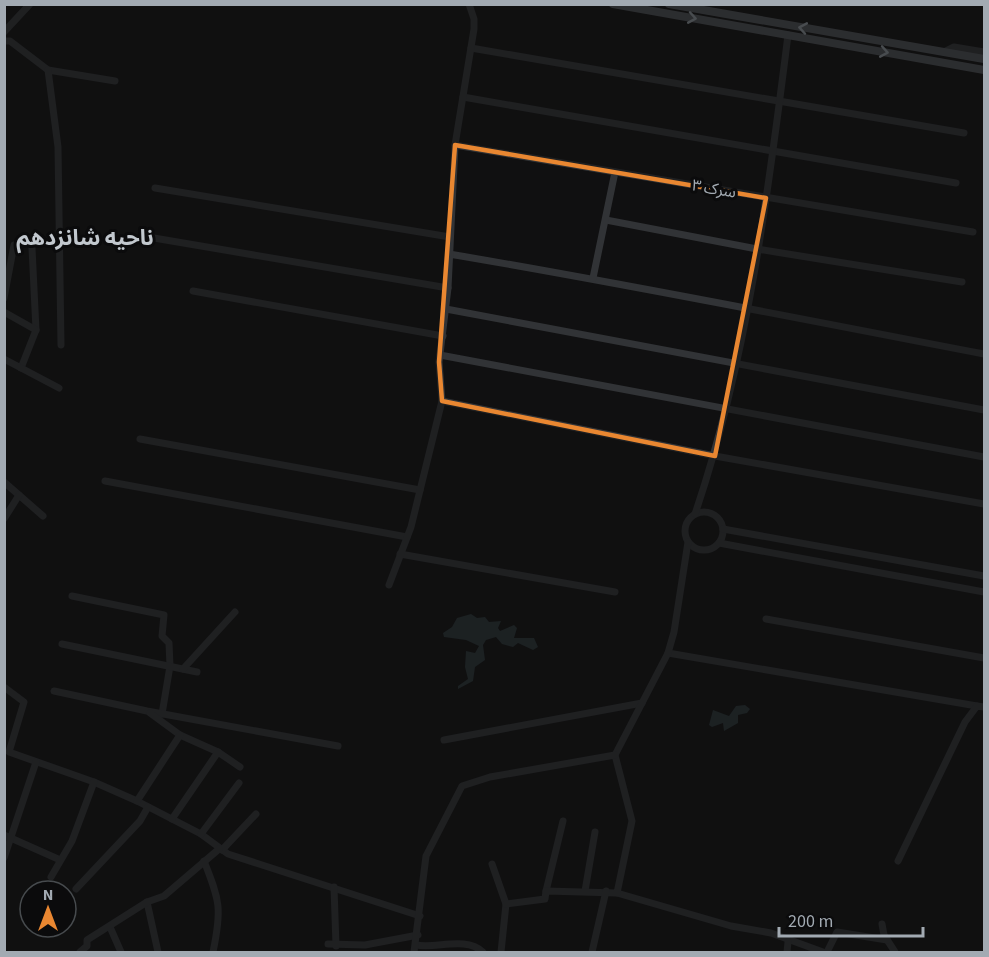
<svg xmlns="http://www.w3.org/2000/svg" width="989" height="957" font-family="'Source Sans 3','Noto Sans Arabic',sans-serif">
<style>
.water{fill:#2a3539}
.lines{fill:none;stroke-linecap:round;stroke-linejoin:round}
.minor{stroke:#313336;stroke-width:7}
.major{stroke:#4d5055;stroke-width:8}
.oneway{stroke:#8d949b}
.marked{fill:none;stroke:#e98731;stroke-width:4.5;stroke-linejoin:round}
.labels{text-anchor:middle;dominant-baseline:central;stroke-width:6;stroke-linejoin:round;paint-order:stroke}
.street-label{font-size:16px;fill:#a2aab2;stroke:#0b0b0c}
.district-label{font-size:22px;font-weight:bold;fill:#c2c8ce;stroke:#0b0b0c}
</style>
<rect width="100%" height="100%" fill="#101011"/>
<g class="water">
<path d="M471 614 477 618 485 617 489 622 501 621 498 628 500 631 514 625 517 628 514 638H534L538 647 533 650 518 643 513 647 502 644 496 637 486 640 483 645 485 660 475 667 473 681 458 689V686L468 679 465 667 466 651 475 653 479 646 466 640 444 637 443 633 452 627 457 618Z"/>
<path d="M745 705 750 709 747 713 738 715V723L724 731 723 723 712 727 709 725 713 710 729 716 736 706Z"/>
</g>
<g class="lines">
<g class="minor">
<path d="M4 32 30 4"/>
<path d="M4 41H10L48 70 115 81"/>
<path d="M471 48 964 133"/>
<path d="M944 52 954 47 984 52"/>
<path d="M48 70 58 147 61 345"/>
<path d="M463 97 956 183"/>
<path d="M455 145 973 232"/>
<path d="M155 188 450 237"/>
<path d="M606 220 757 249 962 282"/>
<path d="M148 237 448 288"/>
<path d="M32 248 36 330"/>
<path d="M449 254C628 284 806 320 984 354"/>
<path d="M593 278 615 172"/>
<path d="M193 291 443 336"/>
<path d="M4 298 14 245"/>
<path d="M446 309 984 410"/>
<path d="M4 312 36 330 21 368"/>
<path d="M440 355 984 457"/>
<path d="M4 359 59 388"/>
<path d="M442 401 715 456 984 504"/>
<path d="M140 439 420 490"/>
<path d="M105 481 407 537"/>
<path d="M4 482 43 516"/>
<circle cx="704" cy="531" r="19"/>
<path d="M695 514C747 361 768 195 788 35"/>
<path d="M4 519 19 495"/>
<path d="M723 529 984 576"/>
<path d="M719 543 984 592"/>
<path d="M400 554 615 592"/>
<path d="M389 585 411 527 442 401 439 362 448 288 455 145 474 29V19L469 4"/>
<path d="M72 596 164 615 162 636 169 643 170 666 162 714"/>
<path d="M766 619 984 658"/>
<path d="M62 644 197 672"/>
<path d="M668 653 977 706"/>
<path d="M183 669 235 612"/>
<path d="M4 687 24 702 9 752 94 782 137 801 201 834 228 854 420 916"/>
<path d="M54 691 147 711 338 746"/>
<path d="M150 713 180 735 218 752"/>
<path d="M444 740 642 703"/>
<path d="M137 801 180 735"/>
<path d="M172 819 218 752 240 767"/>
<path d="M201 834 239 783"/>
<path d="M4 835 58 859"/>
<path d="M222 850 256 814"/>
<path d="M4 858 36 762"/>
<path d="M204 861C220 901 222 909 213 952"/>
<path d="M898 861 965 722 977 706 984 707"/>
<path d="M492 864 506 904 501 952"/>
<path d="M51 877 72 841 94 782"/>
<path d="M334 887 336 946"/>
<path d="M76 889 140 821 148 807"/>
<path d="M546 891 563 821"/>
<path d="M585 891 595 832"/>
<path d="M617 893 731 926 771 933 823 952"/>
<path d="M147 902 158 952"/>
<path d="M506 904 545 899 546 891 617 893 632 821 615 755 668 653 674 632 688 542"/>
<path d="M882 924 884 935 895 952"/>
<path d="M110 927 121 952"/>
<path d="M328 944 365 945 418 935"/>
<path d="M416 945C437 949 465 936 483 952"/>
<path d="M80 952 87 946V940L147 902 164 896 219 849"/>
<path d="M414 952 426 856 462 786 490 777 615 755"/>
<path d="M592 952 606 891"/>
<path d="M787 952 788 942"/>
<path d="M827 952 837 932 887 940"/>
</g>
<g class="major">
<path d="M613 4 984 70"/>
<path d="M669 4 984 59"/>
</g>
</g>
<defs><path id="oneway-chevron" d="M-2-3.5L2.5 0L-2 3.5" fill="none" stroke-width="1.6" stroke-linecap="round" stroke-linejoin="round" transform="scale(1.5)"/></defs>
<g class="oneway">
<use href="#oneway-chevron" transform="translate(692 18) rotate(10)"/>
<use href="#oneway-chevron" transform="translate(803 28) rotate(-170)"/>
<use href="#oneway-chevron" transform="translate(884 52) rotate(10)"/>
</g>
<path d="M0 0H989V957H0ZM455 145 766 198 715 456 442 401 439 362Z" fill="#101011" fill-opacity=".55" fill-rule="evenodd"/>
<path class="marked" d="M455 145 766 198 715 456 442 401 439 362Z"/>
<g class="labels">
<g class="street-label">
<text transform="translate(714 189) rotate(10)">سرک ۳</text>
</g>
<g class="district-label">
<text x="85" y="238">ناحیه شانزدهم</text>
</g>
</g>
<rect width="989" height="957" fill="none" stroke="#a2aab2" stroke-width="12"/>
<g transform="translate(48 909)"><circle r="28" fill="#0b0b0c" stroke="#474b4e" stroke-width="1.5"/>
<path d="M0-4.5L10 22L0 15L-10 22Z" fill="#e98731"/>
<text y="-9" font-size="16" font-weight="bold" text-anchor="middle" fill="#a2aab2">N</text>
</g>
<path d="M779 927v9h144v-9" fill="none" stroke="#a2aab2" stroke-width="3"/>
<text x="788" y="927" font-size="18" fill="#a2aab2" stroke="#0b0b0c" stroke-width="4.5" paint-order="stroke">200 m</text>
</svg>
